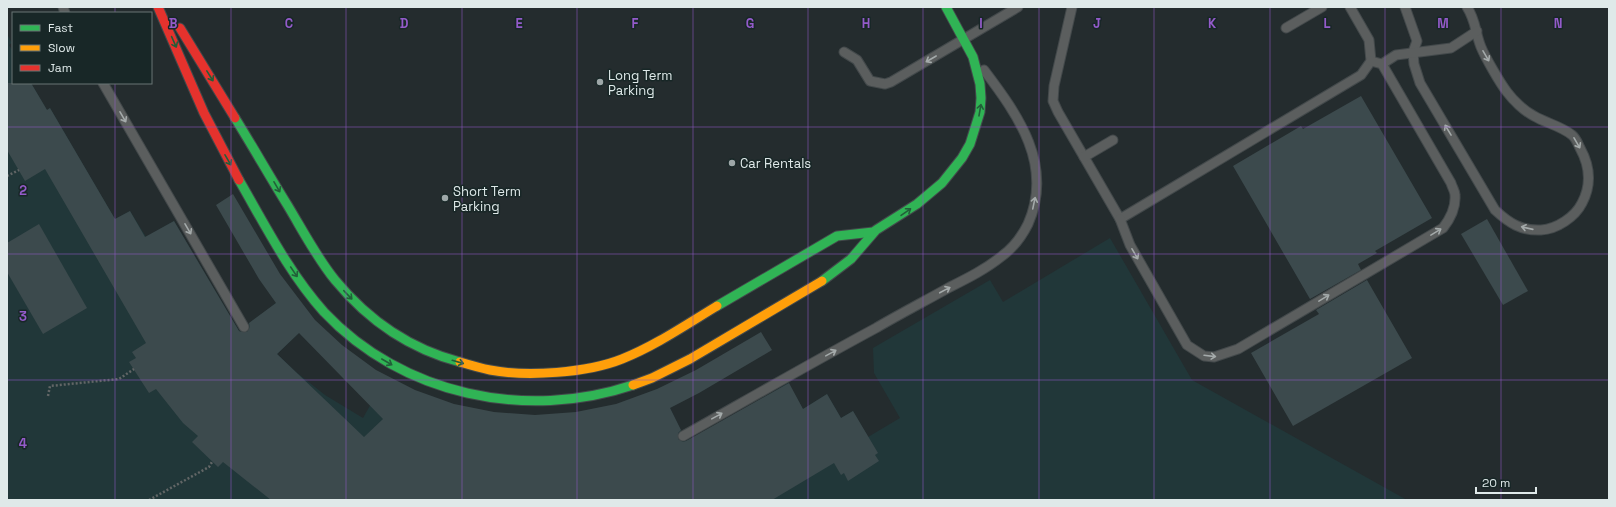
<svg xmlns="http://www.w3.org/2000/svg" width="1616" height="507" font-family="'Space Grotesk',sans-serif">
<style>
.built{fill:#213739}
.building{fill:#3c4a4d;fill-rule:evenodd}
.lines{fill:none;stroke-linecap:round;stroke-linejoin:round}
.lane-casing{stroke:#43494b;stroke-width:11}
.fast-casing{stroke:#43494b;stroke-width:11}
.slow-casing{stroke:#43494b;stroke-width:11}
.jam-casing{stroke:#43494b;stroke-width:11}
.path{stroke:#626666;stroke-width:2.5;stroke-dasharray:2 2;stroke-linecap:butt}
.lane{stroke:#5b5e5e;stroke-width:9}
.fast{stroke:#30b455;stroke-width:9}
.slow{stroke:#ff9f0a;stroke-width:9}
.jam{stroke:#e5322d;stroke-width:9}
.oneway{stroke:#225f39}
.oneway2{stroke:#a4aaaa}
.grid{fill:none;stroke:#945bca;stroke-width:1;stroke-opacity:0.55}
.poi-dot{fill:#9ea7a8;stroke:#182727;stroke-width:1.5}
.labels{text-anchor:middle;dominant-baseline:central;stroke-width:3;stroke-linejoin:round;paint-order:stroke}
.poi-label{font-size:13px;fill:#dfe9e9;stroke:#182727;text-anchor:start}
.grid-label{font-size:13px;text-anchor:middle;font-weight:bold;fill:#945bca;stroke:#182727;stroke-width:3;stroke-linejoin:round;paint-order:stroke}
</style>
<rect width="100%" height="100%" fill="#242c2e"/>
<path class="built" d="M7 34 12 43 9 45 13 51V83H31L47 110 50 108 115 219 130 211 146 237 174 221 239 331 276 303 299 333 277 354 296 372 325 395 363 418 376 395 402 426 670 408 686 441 717 425 788 383 803 409 827 394 841 418 853 411 868 437 900 418 874 373 873 348 990 280 1003 302 1110 238 1192 380 1407 500H7Z"/>
<g class="building">
<path d="M7 83H31L47 110 50 108 115 219 130 211 145 237 174 221 239 331 241 332H247L250 327 249 323 276 303 259 279 216 205 233 194 280 274 315 320 342 345 376 370 415 390 454 404 494 412 535 415 576 412 616 404 657 389 696 370 761 332 772 350 699 393 670 408 681 430 678 433V439L683 442 686 441 789 383 803 409 827 394 841 418 853 411 878 453 875 455 879 461 848 481 844 473 841 475 834 463 772 500H271L223 462 218 467 192 442 198 436 183 423 156 389 149 393 129 362 136 358 132 352 146 343 45 169 25 181 7 150ZM299 333 383 419 364 437 277 354Z"/>
<path d="M1361 96 1432 218 1375 251 1377 253 1358 264 1361 270 1310 299 1233 166 1301 126 1303 129Z"/>
<path d="M1487 219 1528 291 1503 305 1461 234Z"/>
<path d="M39 224 87 308 43 334 7 272V243Z"/>
<path d="M1367 280 1412 358 1293 426 1251 353 1319 314 1316 310Z"/>
</g>
<g class="lines">
<defs>
<g id="lane">
<path d="M63 7 65 13"/>
<path d="M1072 7 1054 86 1053 101 1058 112 1120 219 1361 75 1371 61 1369 40 1350 7"/>
<path d="M1405 7 1417 41 1413 52 1414 64 1420 83 1495 210C1509 223 1521 231 1541 230 1557 229 1575 217 1582 203 1592 184 1590 166 1580 148 1578 144 1576 138 1572 135 1561 126 1546 123 1534 116 1524 111 1513 100 1507 92 1500 83 1485 57 1481 47 1475 32 1476 21 1467 7"/>
<path d="M1286 28 1322 7"/>
<path d="M844 52 857 60 870 81 885 84 891 82 1018 7"/>
<path d="M1382 64 1396 55 1451 48 1477 31"/>
<path d="M103 83 244 327"/>
<path d="M1084 157 1113 140"/>
<path d="M1120 219 1130 245 1187 345 1204 356 1214 357 1238 349 1443 228C1450 219 1456 207 1455 195 1455 191 1452 187 1451 183L1382 64 1371 61"/>
<path d="M683 436C747 400 811 363 876 328 900 314 925 301 950 287 968 278 986 269 1002 256 1013 248 1022 236 1028 224 1054 165 1018 115 984 70"/>
</g>
<g id="fast">
<path d="M235 118C253 147 270 177 288 206 303 231 317 258 335 280 368 320 410 349 460 362"/>
<path d="M239 180C265 225 289 273 324 312 402 395 526 421 633 385"/>
<path d="M822 281 851 259 876 230 917 204 942 183 962 158 970 144 980 112 981 98 980 84 973 57 946 7"/>
<path d="M717 306 837 236 873 232"/>
</g>
<g id="slow">
<path d="M460 362C470 365 480 368 490 370 527 377 587 373 622 359 655 346 687 324 717 306"/>
<path d="M633 385 652 378 690 359 822 281"/>
</g>
<g id="jam">
<path d="M158 7 204 113 239 180"/>
<path d="M180 28 235 118"/>
</g>
</defs>
<use href="#lane" class="lane-casing"/>
<use href="#fast" class="fast-casing"/>
<use href="#slow" class="slow-casing"/>
<use href="#jam" class="jam-casing"/>
<g class="path">
<path d="M7 176 19 170"/>
<path d="M48 396 50 386 119 379 134 369"/>
<path d="M149 500 209 467 212 462"/>
</g>
<use href="#lane" class="lane"/>
<use href="#fast" class="fast"/>
<use href="#slow" class="slow"/>
<use href="#jam" class="jam"/>
</g>
<defs><path id="oneway-shaft" d="M-6 0H5M1.5-3L5.5 0L1.5 3" fill="none" stroke-width="1.6" stroke-linecap="round" stroke-linejoin="round"/></defs>
<g class="oneway">
<use href="#oneway-shaft" transform="translate(174 42) rotate(66)"/>
<use href="#oneway-shaft" transform="translate(210 76) rotate(58)"/>
<use href="#oneway-shaft" transform="translate(980 110) rotate(-80)"/>
<use href="#oneway-shaft" transform="translate(228 160) rotate(60)"/>
<use href="#oneway-shaft" transform="translate(277 187) rotate(60)"/>
<use href="#oneway-shaft" transform="translate(906 212) rotate(-35)"/>
<use href="#oneway-shaft" transform="translate(294 272) rotate(56)"/>
<use href="#oneway-shaft" transform="translate(348 295) rotate(46)"/>
<use href="#oneway-shaft" transform="translate(387 362) rotate(30)"/>
<use href="#oneway-shaft" transform="translate(458 362) rotate(16)"/>
</g>
<g class="oneway2">
<use href="#oneway-shaft" transform="translate(1486 56) rotate(60)"/>
<use href="#oneway-shaft" transform="translate(931 59) rotate(150)"/>
<use href="#oneway-shaft" transform="translate(123 117) rotate(60)"/>
<use href="#oneway-shaft" transform="translate(1448 130) rotate(-121)"/>
<use href="#oneway-shaft" transform="translate(1577 143) rotate(60)"/>
<use href="#oneway-shaft" transform="translate(1034 203) rotate(-78)"/>
<use href="#oneway-shaft" transform="translate(1527 228) rotate(-167)"/>
<use href="#oneway-shaft" transform="translate(188 229) rotate(60)"/>
<use href="#oneway-shaft" transform="translate(1436 232) rotate(-31)"/>
<use href="#oneway-shaft" transform="translate(1135 254) rotate(60)"/>
<use href="#oneway-shaft" transform="translate(945 290) rotate(-28)"/>
<use href="#oneway-shaft" transform="translate(1324 298) rotate(-31)"/>
<use href="#oneway-shaft" transform="translate(831 353) rotate(-29)"/>
<use href="#oneway-shaft" transform="translate(1210 356) rotate(7)"/>
<use href="#oneway-shaft" transform="translate(717 416) rotate(-29)"/>
</g>
<path class="grid" d="M115 7V13M231 7V500M346 7V500M462 7V500M577 7V500M693 7V500M808 7V500M923 7V500M1039 7V500M1154 7V500M1270 7V500M1385 7V500M1501 7V500M115 83V500M7 127H1609M7 254H1609M7 380H1609"/>
<g class="poi-dot">
<circle cx="600" cy="82" r="4"/>
<circle cx="732" cy="163" r="4"/>
<circle cx="445" cy="198" r="4"/>
</g>
<g class="labels">
<g class="poi-label">
<text x="608" y="75">Long Term<tspan x="608" dy="15">Parking</tspan></text>
<text x="740" y="163">Car Rentals</text>
<text x="453" y="191">Short Term<tspan x="453" dy="15">Parking</tspan></text>
</g>
</g>
<g class="grid-label">
<text x="173" y="28">B</text>
<text x="289" y="28">C</text>
<text x="404" y="28">D</text>
<text x="519" y="28">E</text>
<text x="635" y="28">F</text>
<text x="750" y="28">G</text>
<text x="866" y="28">H</text>
<text x="981" y="28">I</text>
<text x="1097" y="28">J</text>
<text x="1212" y="28">K</text>
<text x="1327" y="28">L</text>
<text x="1443" y="28">M</text>
<text x="1558" y="28">N</text>
<text x="23" y="195">2</text>
<text x="23" y="321">3</text>
<text x="23" y="448">4</text>
</g>
<rect width="1616" height="507" fill="none" stroke="#dfe9e9" stroke-width="16"/>
<rect x="12" y="12" width="140" height="72" fill="#182727" stroke="#687575"/>
<rect x="20" y="25" width="20" height="6" fill="#30b455" stroke="#687575"/>
<text x="48" y="32" font-size="12" fill="#dfe9e9">Fast</text>
<rect x="20" y="45" width="20" height="6" fill="#ff9f0a" stroke="#687575"/>
<text x="48" y="52" font-size="12" fill="#dfe9e9">Slow</text>
<rect x="20" y="65" width="20" height="6" fill="#e5322d" stroke="#687575"/>
<text x="48" y="72" font-size="12" fill="#dfe9e9">Jam</text>
<path d="M1476 487v6h60v-6" fill="none" stroke="#dfe9e9" stroke-width="2"/>
<text x="1482" y="487" font-size="12" fill="#dfe9e9" stroke="#182727" stroke-width="3" paint-order="stroke">20 m</text>
</svg>
